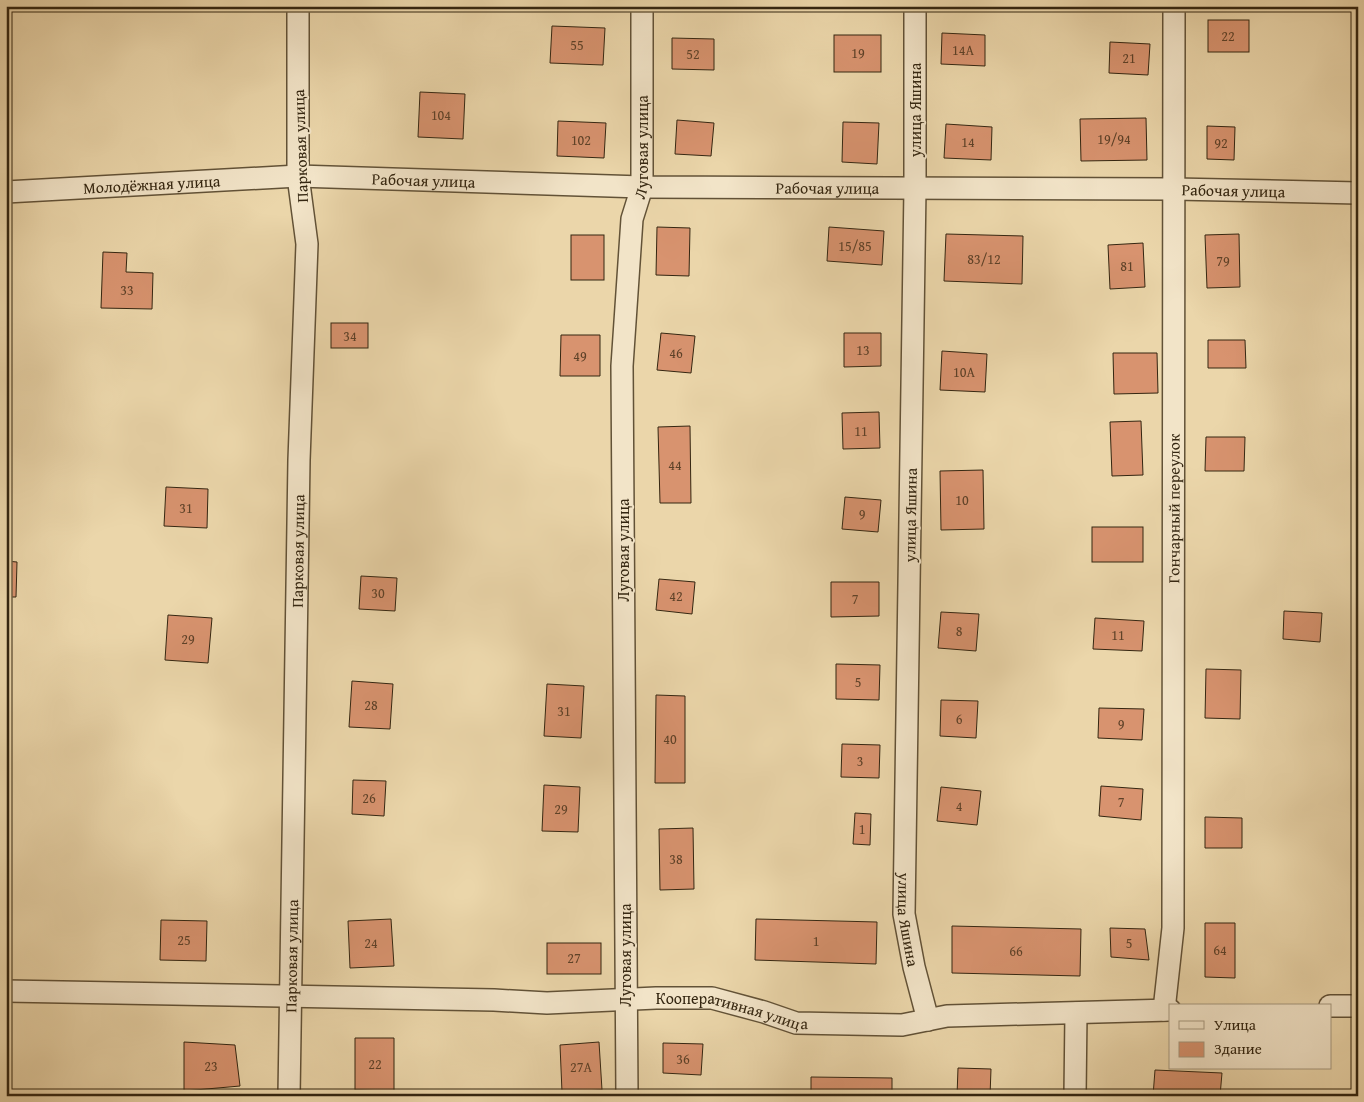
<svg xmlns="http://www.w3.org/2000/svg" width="1364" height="1102" font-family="'Gentium Book Plus',serif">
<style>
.building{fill:#d8936f;stroke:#342611}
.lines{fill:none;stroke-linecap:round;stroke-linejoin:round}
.street-casing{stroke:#625237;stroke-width:24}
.street{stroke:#f2e4c8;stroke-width:21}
.labels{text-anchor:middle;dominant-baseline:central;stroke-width:4;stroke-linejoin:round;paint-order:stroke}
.number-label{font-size:14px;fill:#5d4128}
.street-label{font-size:16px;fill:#342611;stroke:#f2e4c8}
</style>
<rect width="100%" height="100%" fill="#ebd6aa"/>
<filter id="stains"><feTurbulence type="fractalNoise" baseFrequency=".004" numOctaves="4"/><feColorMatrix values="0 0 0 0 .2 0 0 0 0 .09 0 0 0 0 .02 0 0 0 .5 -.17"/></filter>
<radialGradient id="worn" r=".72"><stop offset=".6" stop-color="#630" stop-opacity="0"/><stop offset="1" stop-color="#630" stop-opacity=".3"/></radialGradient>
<g class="building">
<rect x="1208" y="20" width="41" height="32"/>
<path d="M552 26 605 28 603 65 550 63Z"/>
<path d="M942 33 985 35V66L941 64Z"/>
<rect x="834" y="35" width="47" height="37"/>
<path d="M672 38 714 39V70L672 69Z"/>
<path d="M1110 42 1150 44 1148 75 1109 73Z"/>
<path d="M420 92 465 94 463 139 418 137Z"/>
<path d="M1146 118 1147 160 1081 161 1080 119Z"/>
<path d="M677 120 714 123 711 156 675 154Z"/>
<path d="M558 121 606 123 604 158 557 156Z"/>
<path d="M843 122 879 123 877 164 842 162Z"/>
<path d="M946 124 992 127 991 160 944 158Z"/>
<path d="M1207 126 1235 127 1234 160 1207 159Z"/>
<path d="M657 227 690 228 689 276 656 275Z"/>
<path d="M829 227 884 231 882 265 827 261Z"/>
<path d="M946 234 1023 236 1022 284 944 281Z"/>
<path d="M1239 234 1240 287 1207 288 1205 235Z"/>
<rect x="571" y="235" width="33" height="45"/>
<path d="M1143 243 1145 287 1110 289 1108 245Z"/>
<path d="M103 252 127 253 126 272 153 273 152 309 101 308Z"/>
<rect x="331" y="323" width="37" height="25"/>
<path d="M661 333 695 336 691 373 657 370Z"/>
<path d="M844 333H881V366L844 367Z"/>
<path d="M561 335H600V376H560Z"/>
<path d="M1208 340H1245L1246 368H1208Z"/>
<path d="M942 351 987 354 985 392 940 390Z"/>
<path d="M1113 353H1157L1158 393 1114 394Z"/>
<path d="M879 412 880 448 843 449 842 413Z"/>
<path d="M1141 421 1143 475 1112 476 1110 422Z"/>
<path d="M690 426 691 503H660L658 427Z"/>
<path d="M1206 437H1245L1244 471H1205Z"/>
<path d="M983 470 984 529 941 530 940 471Z"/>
<path d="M166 487 208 489 207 528 164 526Z"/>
<path d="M845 497 881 500 878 532 842 529Z"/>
<rect x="1092" y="527" width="51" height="35"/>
<path d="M6 561 17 562 16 597H6Z"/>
<path d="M361 576 397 578 395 611 359 609Z"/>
<path d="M659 579 695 582 692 614 656 610Z"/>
<path d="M831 582H879V616L831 617Z"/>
<path d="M1284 611 1322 613 1320 642 1283 639Z"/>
<path d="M941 612 979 614 976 651 938 648Z"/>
<path d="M168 615 212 618 208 663 165 660Z"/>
<path d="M1095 618 1144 621 1142 651 1093 649Z"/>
<path d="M836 664 880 665 879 700 836 699Z"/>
<path d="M1206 669 1241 670 1240 719 1205 718Z"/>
<path d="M352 681 393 684 390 729 349 727Z"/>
<path d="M547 684 584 686 581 738 544 736Z"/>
<path d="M656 695 685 696V783H655Z"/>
<path d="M941 700 978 701 976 738 940 736Z"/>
<path d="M1099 708 1144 709 1142 740 1098 738Z"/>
<path d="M842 744 880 745 879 778 841 777Z"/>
<path d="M353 780 386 781 384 816 352 814Z"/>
<path d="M544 785 580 787 578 832 542 831Z"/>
<path d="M1101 786 1143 789 1141 820 1099 816Z"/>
<path d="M941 787 981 791 977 825 937 821Z"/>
<path d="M855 813 871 814 870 845 853 844Z"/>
<path d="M1205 817 1242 818V848H1205Z"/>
<path d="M693 828 694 889 660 890 659 829Z"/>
<path d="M391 919 394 966 350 968 348 921Z"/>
<path d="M756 919 877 922 876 964 755 960Z"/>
<path d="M161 920 207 921 206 961 160 960Z"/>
<path d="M1205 923H1235V978L1205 977Z"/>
<path d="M952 926 1081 929 1080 976 952 973Z"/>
<path d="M1110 928 1145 929 1149 960 1111 957Z"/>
<rect x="547" y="943" width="54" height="31"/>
<path d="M355 1038H394V1091L355 1090Z"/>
<path d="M184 1042 235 1045 240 1086 184 1091Z"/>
<path d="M599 1042 602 1090 562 1092 560 1045Z"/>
<path d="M663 1043 703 1044 701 1075 663 1073Z"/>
<path d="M958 1068 991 1069 990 1096H957Z"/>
<path d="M1155 1070 1222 1073 1220 1096H1153Z"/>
<path d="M811 1077 892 1078V1096H811Z"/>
</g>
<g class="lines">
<defs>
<g id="street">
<path id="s1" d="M915 6V188L904 914 914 967 928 1020"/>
<path id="s2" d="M6 192 298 176 642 187 1175 189 1358 193"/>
<path id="s3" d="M6 991 494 1000 547 1003 656 998H712L764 1012 796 1023 902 1025 947 1016 1170 1010"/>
<path d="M1330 1006H1358"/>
<path id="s4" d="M1164 1010 1173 928 1174 6"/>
<path id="s5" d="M289 1096 299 460 307 244 298 176V6"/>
<path id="s6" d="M627 1096 622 366 632 219 642 187V6"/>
<path d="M1075 1096 1076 1013"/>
</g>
</defs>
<use href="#street" class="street-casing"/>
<use href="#street" class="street"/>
</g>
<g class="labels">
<g class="number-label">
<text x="1228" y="36">22</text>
<text x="577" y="45">55</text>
<text x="963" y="50">14А</text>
<text x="858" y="53">19</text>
<text x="693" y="54">52</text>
<text x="1129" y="58">21</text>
<text x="441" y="115">104</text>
<text x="1114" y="139">19/94</text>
<text x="581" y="140">102</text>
<text x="968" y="142">14</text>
<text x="1221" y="143">92</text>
<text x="855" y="246">15/85</text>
<text x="984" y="259">83/12</text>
<text x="1223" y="261">79</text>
<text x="1127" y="266">81</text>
<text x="127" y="290">33</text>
<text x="350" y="336">34</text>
<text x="863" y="350">13</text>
<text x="676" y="353">46</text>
<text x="580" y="356">49</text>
<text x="964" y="372">10А</text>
<text x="861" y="431">11</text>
<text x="675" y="465">44</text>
<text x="962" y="500">10</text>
<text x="186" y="508">31</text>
<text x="862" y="514">9</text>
<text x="378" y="593">30</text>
<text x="676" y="596">42</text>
<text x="855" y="599">7</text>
<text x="959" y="631">8</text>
<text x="1118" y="635">11</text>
<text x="188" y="639">29</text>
<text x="858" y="682">5</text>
<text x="371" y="705">28</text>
<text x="564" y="711">31</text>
<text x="959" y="719">6</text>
<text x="1121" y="724">9</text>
<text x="670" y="739">40</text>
<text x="860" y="761">3</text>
<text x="369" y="798">26</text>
<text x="1121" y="802">7</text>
<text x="959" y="806">4</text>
<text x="561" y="809">29</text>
<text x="862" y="829">1</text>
<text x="676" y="859">38</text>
<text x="184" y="940">25</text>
<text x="816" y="941">1</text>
<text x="371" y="943">24</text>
<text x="1129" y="943">5</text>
<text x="1220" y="950">64</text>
<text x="1016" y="951">66</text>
<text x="574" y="958">27</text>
<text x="683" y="1059">36</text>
<text x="375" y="1064">22</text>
<text x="211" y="1066">23</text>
<text x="581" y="1067">27А</text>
</g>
<g class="street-label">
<text transform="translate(915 110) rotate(-90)">улица Яшина</text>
<text transform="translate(300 146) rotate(-92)">Парковая улица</text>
<text stroke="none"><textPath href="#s6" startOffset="951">Луговая улица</textPath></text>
<text stroke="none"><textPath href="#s2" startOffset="418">Рабочая улица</textPath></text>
<text stroke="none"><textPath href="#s2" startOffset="146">Молодёжная улица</textPath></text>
<text stroke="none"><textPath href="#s2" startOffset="822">Рабочая улица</textPath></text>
<text stroke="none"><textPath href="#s2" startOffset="1228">Рабочая улица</textPath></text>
<text stroke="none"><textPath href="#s4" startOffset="502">Гончарный переулок</textPath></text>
<text transform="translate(910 515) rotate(-89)">улица Яшина</text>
<text transform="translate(623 550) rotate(-90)">Луговая улица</text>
<text stroke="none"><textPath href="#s5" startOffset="545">Парковая улица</textPath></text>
<text stroke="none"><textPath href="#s1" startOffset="914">улица Яшина</textPath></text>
<text transform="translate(625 955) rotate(-90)">Луговая улица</text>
<text stroke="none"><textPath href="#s5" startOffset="140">Парковая улица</textPath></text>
<text stroke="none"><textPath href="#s3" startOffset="728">Кооперативная улица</textPath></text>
</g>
</g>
<rect width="1364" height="1102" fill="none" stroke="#ebd6aa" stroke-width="25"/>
<rect x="8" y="8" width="1349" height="1087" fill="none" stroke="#342611" stroke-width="2.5"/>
<rect x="12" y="12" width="1339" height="1077" fill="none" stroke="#342611"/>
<rect x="1169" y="1004" width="162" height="65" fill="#f2e4c8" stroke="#a6987f"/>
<rect x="1179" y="1021" width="25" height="8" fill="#f2e4c8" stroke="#a6987f"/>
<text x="1214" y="1030" font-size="15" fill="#342611">Улица</text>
<rect x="1179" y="1042" width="25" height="15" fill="#d8936f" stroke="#a6987f"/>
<text x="1214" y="1054" font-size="15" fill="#342611">Здание</text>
<rect width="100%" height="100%" filter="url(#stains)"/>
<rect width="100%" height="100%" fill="url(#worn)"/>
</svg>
